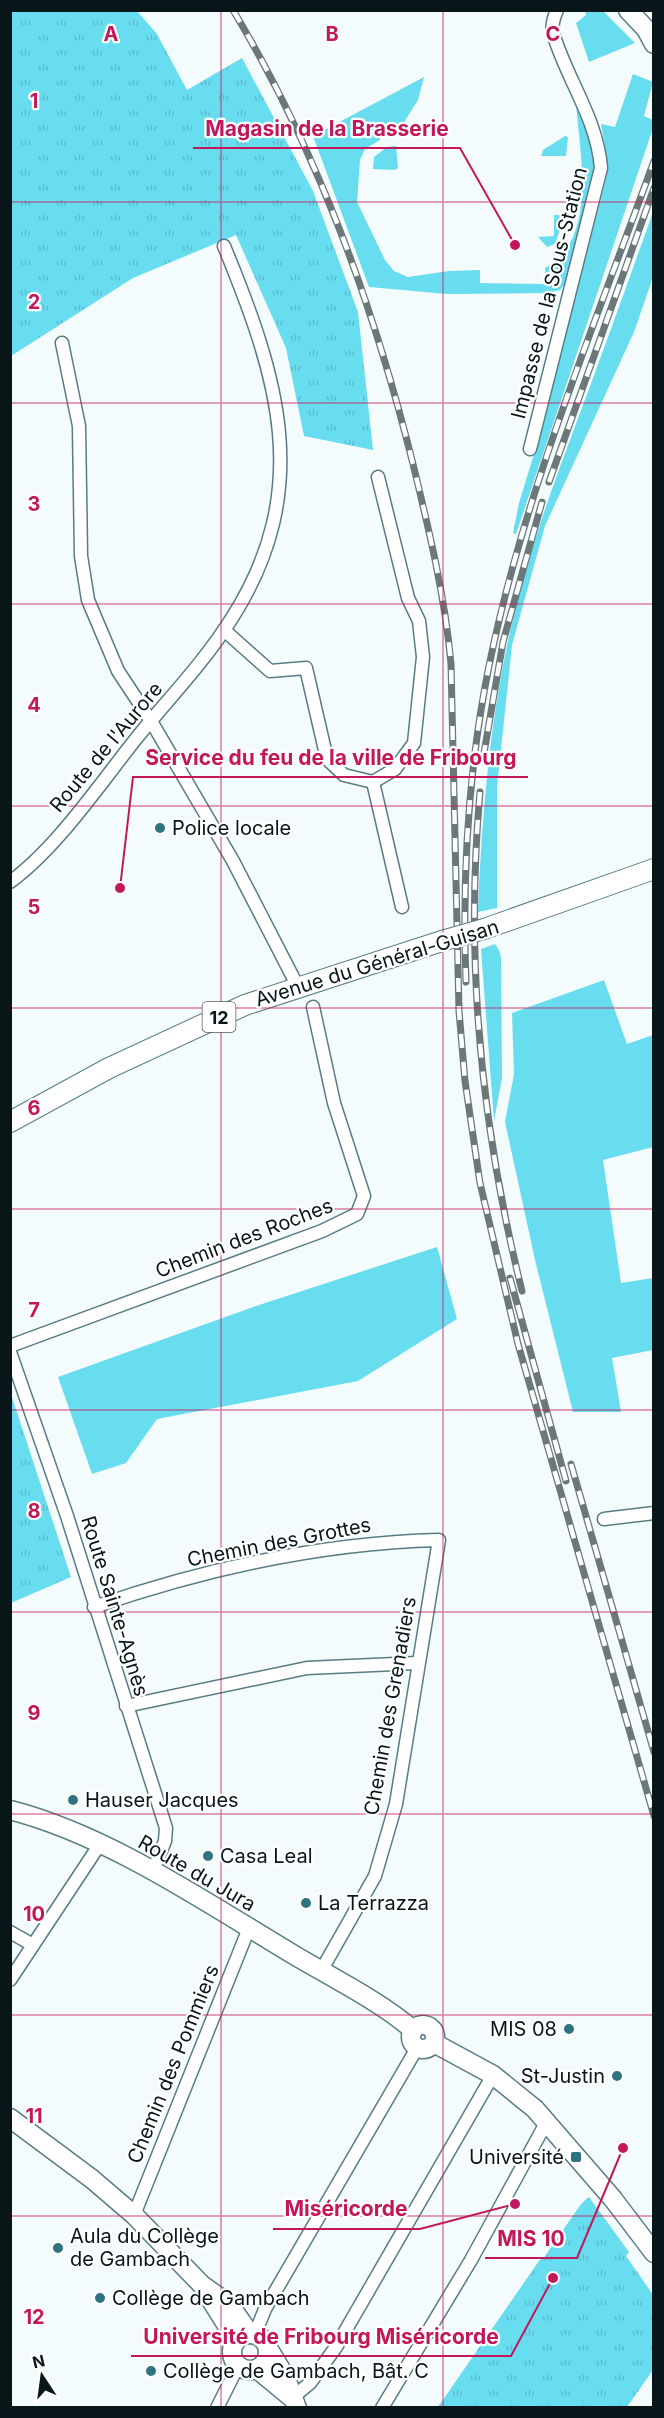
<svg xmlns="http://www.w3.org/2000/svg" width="664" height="2418" font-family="Inter,sans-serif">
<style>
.grass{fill:#69ddf0}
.park{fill:url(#park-tufts)}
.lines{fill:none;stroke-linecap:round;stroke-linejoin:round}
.street-casing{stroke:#587c83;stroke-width:15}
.secondary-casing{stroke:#587c83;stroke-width:21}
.primary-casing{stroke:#587c83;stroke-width:22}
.street{stroke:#fff;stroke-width:12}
.secondary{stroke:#fff;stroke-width:18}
.primary{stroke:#fff;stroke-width:20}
.rail-casing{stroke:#6c7779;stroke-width:7}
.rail{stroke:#fff;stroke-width:4.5;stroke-dasharray:14;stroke-linecap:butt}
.primary-bridge-casing{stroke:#587c83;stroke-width:22;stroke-linecap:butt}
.primary-bridge{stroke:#fff;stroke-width:20}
.grid{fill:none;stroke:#c2185b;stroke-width:1.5;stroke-opacity:0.55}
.poi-dot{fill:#2d7480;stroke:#fff;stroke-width:2}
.labels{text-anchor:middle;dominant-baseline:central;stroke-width:4.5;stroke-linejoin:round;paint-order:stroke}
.shield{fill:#fff;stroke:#525c5e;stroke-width:1.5}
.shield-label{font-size:18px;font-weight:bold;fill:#081619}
.street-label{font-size:20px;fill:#081619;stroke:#fff}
.poi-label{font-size:20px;fill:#081619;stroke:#fff;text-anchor:start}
.grid-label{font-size:20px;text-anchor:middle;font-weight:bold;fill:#c2185b;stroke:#fff;stroke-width:4.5;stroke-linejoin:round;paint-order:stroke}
.leader{fill:none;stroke:#c2185b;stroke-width:2}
.callout-dot{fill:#c2185b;stroke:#fff;stroke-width:2}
.callout-label{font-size:21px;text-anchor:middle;font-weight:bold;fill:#c2185b;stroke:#fff;stroke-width:4.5;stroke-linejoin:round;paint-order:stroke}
</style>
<defs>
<pattern id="park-tufts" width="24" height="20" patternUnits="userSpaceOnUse" patternTransform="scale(1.5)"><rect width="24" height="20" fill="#69ddf0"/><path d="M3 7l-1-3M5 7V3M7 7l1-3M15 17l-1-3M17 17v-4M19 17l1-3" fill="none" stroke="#5abdcd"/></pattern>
</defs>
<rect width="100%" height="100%" fill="#f3fbfc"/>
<g class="grass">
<path d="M585 11H603L635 43 589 62 576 23 586 15Z"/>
<path d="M633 74 653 82 644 116 653 120V128L516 534 513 533 519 503 541 431 606 179 607 157 601 124 615 127Z"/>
<path d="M424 77 418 100 398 132 380 136V140L365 149 360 160 357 202 385 260 394 271 408 277 449 271 480 270V283L545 284V268C598 239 580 155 576 104 581 116 587 127 591 139 603 179 579 240 568 280L560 290 548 293 447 294 369 287 313 136Z"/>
<path d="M565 136 568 137 566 156H541L543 150Z"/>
<path d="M396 146 398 168 395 170 373 169 374 157 387 147Z"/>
<path d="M653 212V277L634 332 545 526 512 645 497 787V908L478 912C482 799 493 686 524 576 539 523 558 472 577 421 603 352 628 282 653 212Z"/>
<path d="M554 215H564V218L555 244 547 247 538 237 554 236Z"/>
<path d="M495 944 500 952 501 959 502 1078 494 1121 481 949Z"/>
<path d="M604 980 627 1044 653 1035V1147L603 1160 621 1283 653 1278V1350L612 1358 621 1412H573L535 1260 505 1122 514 1074 512 1013Z"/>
<path d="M437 1247 457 1319 358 1381 157 1419 126 1463 92 1474 58 1377 256 1306Z"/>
</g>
<g class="park">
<path d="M11 11H137L157 34 187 90 242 58 313 191 358 312 373 450 304 436 286 348 236 235 133 278 11 356Z"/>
<path d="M10 1391 71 1577 11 1603H10Z"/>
<path d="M589 2197 629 2252 626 2256 654 2296 653 2370 627 2407H438L541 2258 543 2259 581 2204Z"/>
</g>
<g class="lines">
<defs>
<g id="street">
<path d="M62 343 79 426 81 556 88 600 118 671 151 721 233 861 298 987"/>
<path d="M530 449 601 168C597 118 567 80 553 33 551 25 554 17 557 10"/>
<path d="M224 630 270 671 306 668 327 759 344 775 373 782 402 907"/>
<path d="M373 782 395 769 414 743 423 657 419 621 408 598 378 477"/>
<path d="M10 882C58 847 101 782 139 735 171 696 205 661 232 618 314 489 278 377 224 246"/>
<path d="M10 1346 322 1231 357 1214 364 1196 334 1103 313 1007"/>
<path d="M10 1352 67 1516 166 1828 165 1841 153 1871"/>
<path d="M604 1519 654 1513"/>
<path d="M94 1607C204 1569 322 1543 439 1540L396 1804 375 1876 321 1971"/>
<path d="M126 1706 307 1668 417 1663"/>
<path d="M10 1932 33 1945"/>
<path d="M10 1980 100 1844"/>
<path d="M134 2215 249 1928"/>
<path d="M255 2334 265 2309 417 2048"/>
<path d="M292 2398 310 2383 336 2347 493 2075"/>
<path d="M217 2408 238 2366"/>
<path d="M382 2408 471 2260 546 2123"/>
</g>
<g id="secondary">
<path d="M628 10 646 29 654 44"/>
<path d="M10 1810C108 1835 207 1903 294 1955 331 1977 381 2002 413 2030"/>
<circle cx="423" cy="2037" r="12"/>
<path d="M434 2043 493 2075 535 2109 613 2199 654 2253"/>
<path d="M10 2118 92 2179 134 2215 202 2285 229 2304 250 2334"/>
<path d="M204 2289 236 2340"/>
<circle cx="250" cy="2352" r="18"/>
<path d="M268 2348 286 2378 297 2408"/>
<path d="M257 2369 292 2398"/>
</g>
<g id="primary">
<path d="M484 929 654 869"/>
<path d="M10 1122 109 1068 245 1005 445 940"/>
</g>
</defs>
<use href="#street" class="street-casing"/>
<use href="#secondary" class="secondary-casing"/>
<use href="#primary" class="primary-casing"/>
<use href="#street" class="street"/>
<use href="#secondary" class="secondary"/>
<use href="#primary" class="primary"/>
<defs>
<g id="rail">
<path d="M233 10C318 152 373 304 413 464 429 530 445 596 451 664L459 1011 465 1081 480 1183 518 1344 654 1816"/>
<path d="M549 482 654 188"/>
<path d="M483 759 503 642 542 502"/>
<path d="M480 792C465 960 481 1127 522 1291"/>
<path d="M466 982C462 876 468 770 489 666 524 493 594 327 654 161"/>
<path d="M510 1278 566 1481"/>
<path d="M571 1464 654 1752"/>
</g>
</defs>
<use href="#rail" class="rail-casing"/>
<use href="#rail" class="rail"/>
<defs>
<path id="primary-bridge" d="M445 940 484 929"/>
</defs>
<use href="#primary-bridge" class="primary-bridge-casing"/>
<use href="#primary-bridge" class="primary-bridge"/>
</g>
<path class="grid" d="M221 10V2408M443 10V2408M10 202H654M10 403H654M10 604H654M10 806H654M10 1008H654M10 1209H654M10 1410H654M10 1612H654M10 1814H654M10 2015H654M10 2216H654"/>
<g class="poi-dot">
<circle cx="160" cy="828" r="6"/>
<circle cx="73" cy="1800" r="6"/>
<circle cx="208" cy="1856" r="6"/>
<circle cx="306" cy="1903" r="6"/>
<circle cx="569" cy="2029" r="6"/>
<circle cx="617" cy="2076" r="6"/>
<rect x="570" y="2151" width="12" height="12" rx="3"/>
<circle cx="58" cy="2248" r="6"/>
<circle cx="100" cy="2298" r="6"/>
<circle cx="151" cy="2371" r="6"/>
</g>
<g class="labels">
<rect class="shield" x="202.5" y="1002" width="33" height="30" rx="4.5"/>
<g class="shield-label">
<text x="219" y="1017">12</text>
</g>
<g class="street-label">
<text transform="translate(549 293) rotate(-76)">Impasse de la Sous-Station</text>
<text transform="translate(106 747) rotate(-50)">Route de l'Aurore</text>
<text transform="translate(377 963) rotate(-17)">Avenue du Général-Guisan</text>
<text transform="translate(244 1238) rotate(-21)">Chemin des Roches</text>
<text transform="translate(279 1542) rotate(-11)">Chemin des Grottes</text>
<text transform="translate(115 1606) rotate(73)">Route Sainte-Agnès</text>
<text transform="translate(390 1706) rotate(-80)">Chemin des Grenadiers</text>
<text transform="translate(197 1873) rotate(30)">Route du Jura</text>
<text transform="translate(173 2064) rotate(-68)">Chemin des Pommiers</text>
</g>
<g class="poi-label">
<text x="172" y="828">Police locale</text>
<text x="85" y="1800">Hauser Jacques</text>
<text x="220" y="1856">Casa Leal</text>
<text x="318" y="1903">La Terrazza</text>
<text x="557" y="2029" text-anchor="end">MIS 08</text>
<text x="605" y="2076" text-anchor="end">St-Justin</text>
<text x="564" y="2157" text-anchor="end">Université</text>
<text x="70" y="2236">Aula du Collège<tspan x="70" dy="23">de Gambach</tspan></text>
<text x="112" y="2298">Collège de Gambach</text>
<text x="163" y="2371">Collège de Gambach, Bât. C</text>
</g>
</g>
<g class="grid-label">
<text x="111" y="41">A</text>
<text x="332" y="41">B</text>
<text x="553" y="41">C</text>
<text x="34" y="108">1</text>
<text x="34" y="309">2</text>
<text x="34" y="511">3</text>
<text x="34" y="712">4</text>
<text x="34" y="914">5</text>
<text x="34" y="1115">6</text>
<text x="34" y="1317">7</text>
<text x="34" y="1518">8</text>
<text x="34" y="1720">9</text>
<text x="34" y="1921">10</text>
<text x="34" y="2123">11</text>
<text x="34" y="2324">12</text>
</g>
<path class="leader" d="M515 245L460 148H193M120 888L133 777H528M515 2204L420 2229H273M623 2148L577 2258H485M553 2278L511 2356H131"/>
<g class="callout-dot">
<circle cx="515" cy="245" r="6"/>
<circle cx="120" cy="888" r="6"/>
<circle cx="515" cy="2204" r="6"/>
<circle cx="623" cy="2148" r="6"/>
<circle cx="553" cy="2278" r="6"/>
</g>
<g class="callout-label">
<text x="327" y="136">Magasin de la Brasserie</text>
<text x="331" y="765">Service du feu de la ville de Fribourg</text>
<text x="346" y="2216">Miséricorde</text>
<text x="531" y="2246">MIS 10</text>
<text x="321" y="2344">Université de Fribourg Miséricorde</text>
</g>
<rect width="664" height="2418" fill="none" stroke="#081619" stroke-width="24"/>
<g transform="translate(42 2376) rotate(347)" stroke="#ffffff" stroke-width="4.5" paint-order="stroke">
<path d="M0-4.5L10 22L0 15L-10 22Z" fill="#081619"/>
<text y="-9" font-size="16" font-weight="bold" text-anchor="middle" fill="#081619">N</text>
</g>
</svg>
